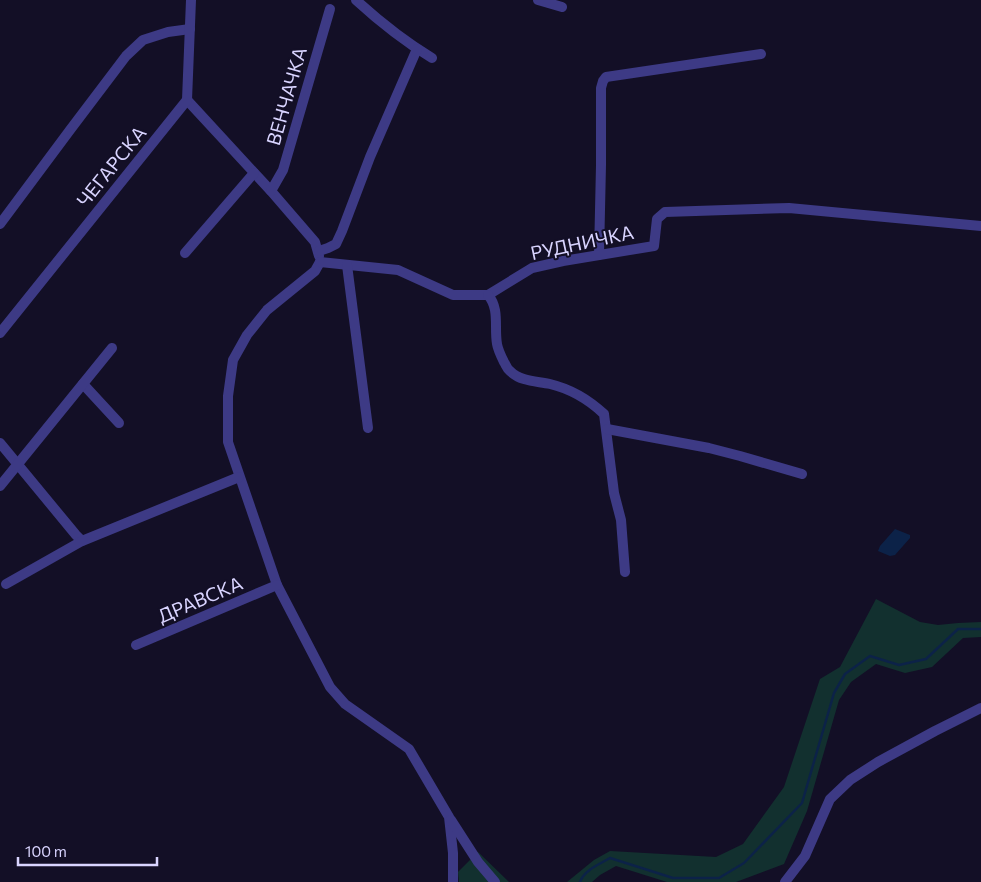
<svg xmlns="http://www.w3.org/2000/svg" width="981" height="882" font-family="Commissioner,sans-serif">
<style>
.green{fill:#12302f}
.water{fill:#0c2248}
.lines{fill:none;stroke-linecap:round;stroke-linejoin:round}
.stream{stroke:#0c2248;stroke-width:2.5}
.minor{stroke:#3d3a85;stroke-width:10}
.labels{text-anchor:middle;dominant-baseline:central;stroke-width:4;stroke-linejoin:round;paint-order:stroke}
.street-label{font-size:19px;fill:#d9d4ff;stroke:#130f26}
</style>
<rect width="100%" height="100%" fill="#130f26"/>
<g class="green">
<path d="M876 599 920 622 938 625 958 623 981 622V637L963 638 932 667 905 673 876 664 851 682 839 700 807 811 784 864 736 882H667L616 866 600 875 592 882H567L594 860 610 851 716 857 743 844 784 787 820 679 840 667Z"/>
<path d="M478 852 509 882H459L458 872Z"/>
</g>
<path class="water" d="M895 529 910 535V538L895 555 890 556 878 551 880 546Z"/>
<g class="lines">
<path class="stream" d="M580 882C584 870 600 864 610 858L673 878H719L744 863 802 803 834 693 845 674 870 656 899 665 926 659 958 629H981"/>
<g class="minor">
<path d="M356 0C380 22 404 41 432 58"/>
<path d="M538 0 562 7"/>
<path d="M187 100 271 191 315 242 319 256"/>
<path d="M271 191 283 170 330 9"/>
<path d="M0 224 70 130 126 56 143 40 168 32 190 29"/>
<path d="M319 251 328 248 336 244 342 231 370 157 417 49"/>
<path d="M185 253 254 173"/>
<path d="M599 255 601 165V88L603 81 606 77 761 54"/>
<path d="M320 262 315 271 267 310 247 335 233 360 228 396V442L277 585 330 687 345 704 409 749 449 817 453 853V882"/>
<path d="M320 262 398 270 453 295H488L532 268 563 261 654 246 657 219 665 212 789 208 981 226"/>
<path d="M347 265 368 428"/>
<path d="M488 295C500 309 494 327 497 344 498 350 501 356 504 362 506 365 507 369 510 371 521 382 537 381 550 384 571 389 588 399 604 414L614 493 621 520 625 572"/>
<path d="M0 333 187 100 191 0"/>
<path d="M83 384 119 423"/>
<path d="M607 429 709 448 740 456 802 474"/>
<path d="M0 443 76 535 82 541"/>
<path d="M0 486 112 348"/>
<path d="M6 584 82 541 239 477"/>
<path d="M136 645 277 585"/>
<path d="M451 820 478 862 495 882"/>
<path d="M785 882 805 856 830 799 850 780 878 762 935 731 981 708"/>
</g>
</g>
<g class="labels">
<g class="street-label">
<text transform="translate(286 96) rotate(-74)">ВЕНЧАЧКА</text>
<text transform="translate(111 166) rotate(-51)">ЧЕГАРСКА</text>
<text transform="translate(582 242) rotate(-12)">РУДНИЧКА</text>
<text transform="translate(200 599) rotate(-23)">ДРАВСКА</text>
</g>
</g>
<path d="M18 857v8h139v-8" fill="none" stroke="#d9d4ff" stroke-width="2.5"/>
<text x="25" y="857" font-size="15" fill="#d9d4ff" stroke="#130f26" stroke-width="4" paint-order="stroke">100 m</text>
</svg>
